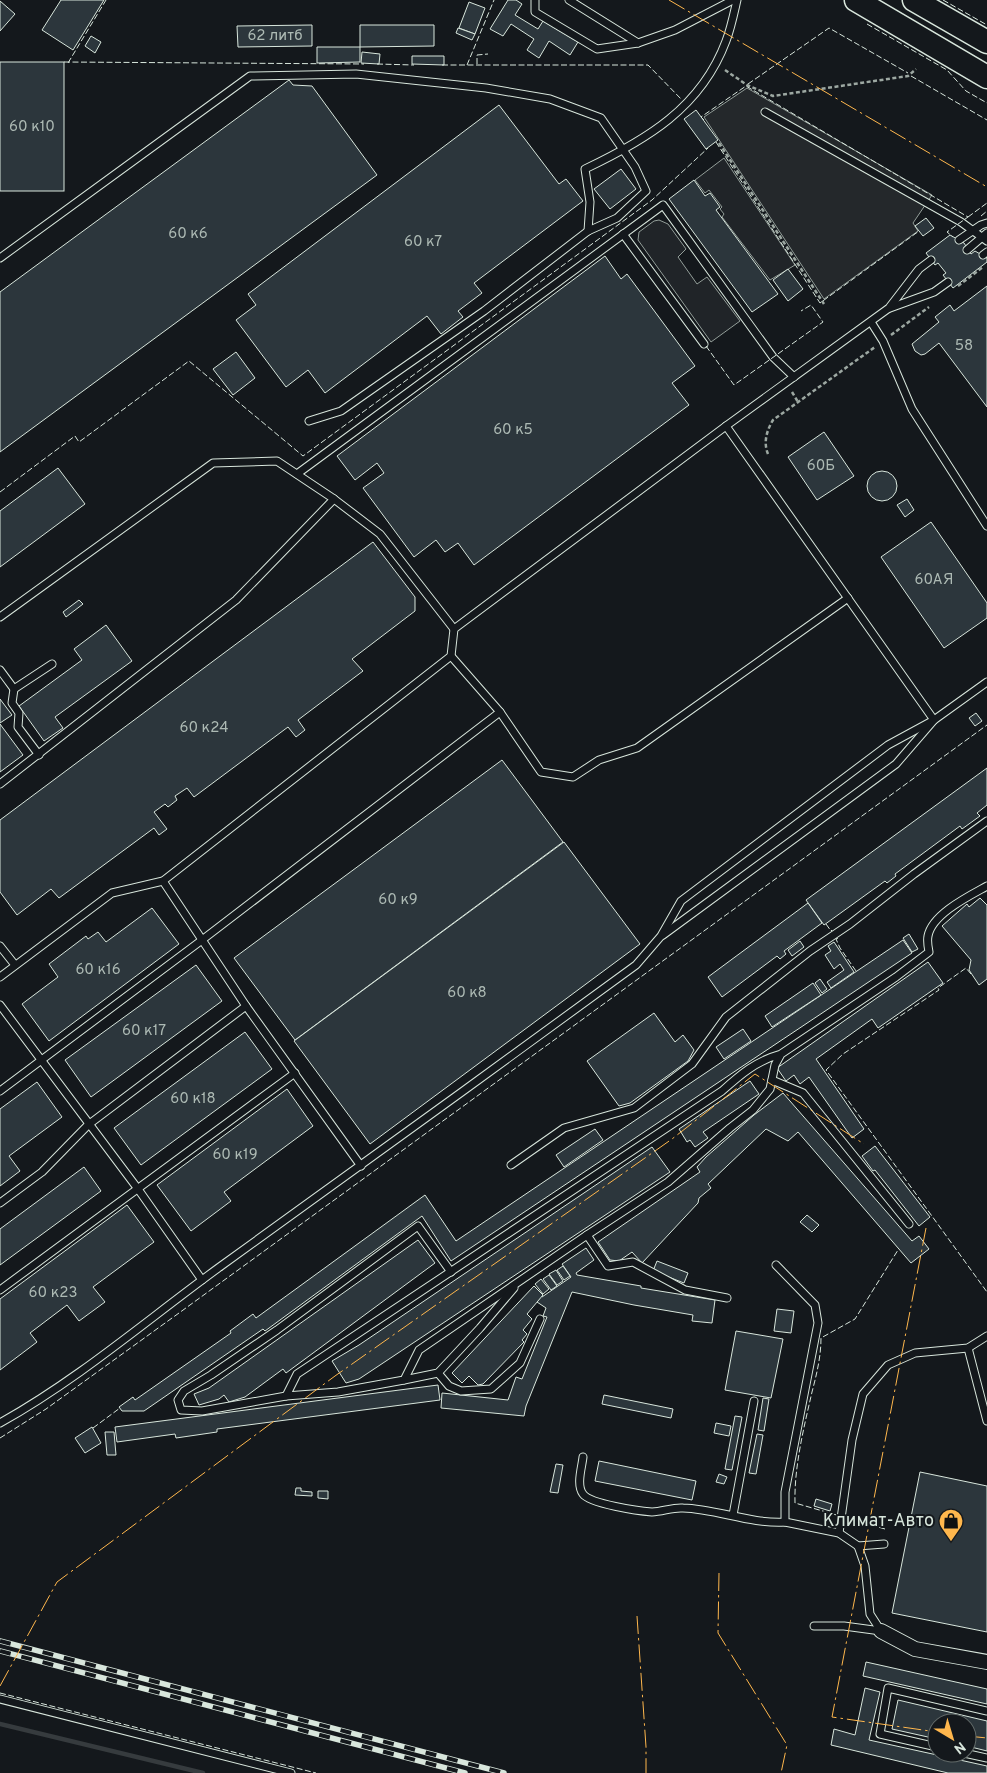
<svg xmlns="http://www.w3.org/2000/svg" width="987" height="1773" font-family="Overpass,sans-serif">
<style>
.green{fill:#202428;stroke:#939e99}
.parking{fill:#24282b;stroke:#939e99}
.lines{fill:none;stroke-linecap:round;stroke-linejoin:round}
.stream{stroke:#363b3e;stroke-width:4.5}
.building{fill:#2c363c;stroke:#d8e6dc}
.lane-casing{stroke:#d8e6dc;stroke-width:9}
.street-casing{stroke:#d8e6dc;stroke-width:16}
.primary-casing{stroke:#d8e6dc;stroke-width:25}
.path{stroke:#9da8a2;stroke-width:2.5;stroke-dasharray:4 2.5;stroke-linecap:butt}
.lane{stroke:#14181c;stroke-width:7}
.street{stroke:#14181c;stroke-width:14}
.primary{stroke:#14181c;stroke-width:22}
.rail-casing{stroke:#d8e6dc;stroke-width:5.5}
.rail{stroke:#14181c;stroke-width:4;stroke-dasharray:11;stroke-linecap:butt}
.fence{stroke:#d8e6dc;stroke-width:1;stroke-dasharray:6 2.5;stroke-linecap:butt}
.power{stroke:#ffb74d;stroke-width:1;stroke-dasharray:18 4 2.5 4;stroke-linecap:butt}
.labels{text-anchor:middle;dominant-baseline:central;stroke-width:4;stroke-linejoin:round;paint-order:stroke}
.number-label{font-size:15px;fill:#adbab4}
.poi-label{font-size:18px;fill:#d8e6dc;stroke:#14181c;text-anchor:end}
</style>
<rect width="100%" height="100%" fill="#14181c"/>
<g class="green">
<path d="M724 158 795 265 770 280 722 217 724 214 720 209 722 207 709 190 705 193 695 180Z"/>
<path d="M659 220 668 224 686 249 678 257 697 284 707 277 740 321 711 342 638 240 639 232 654 221Z"/>
</g>
<path class="parking" d="M747 88 932 195 913 223 918 231 824 299 704 117Z"/>
<g class="lines">
<path class="stream" d="M0 1724 203 1773"/>
</g>
<g class="building">
<path d="M61 0H104L73 50 42 30Z"/>
<path d="M508 0H516L522 4 515 15 538 29 543 21 578 42 570 55 549 41 539 58 527 50 534 39 511 24 503 36 490 29Z"/>
<path d="M0 1 15 14 0 31Z"/>
<path d="M469 2 485 8 475 34 459 28Z"/>
<path d="M312 25V46L238 47 237 26Z"/>
<path d="M360 25H434V46L360 47Z"/>
<path d="M458 28 475 34 472 40 456 33Z"/>
<path d="M91 36 101 42 95 53 85 46Z"/>
<path d="M317 47H360V62L317 63Z"/>
<path d="M362 52 380 54 379 64 361 63Z"/>
<path d="M412 56H444V65L412 64Z"/>
<rect x="0" y="62" width="64" height="129"/>
<path d="M289 80 293 85 312 86 377 175 0 452V292Z"/>
<path d="M499 105 559 184 566 179 583 201 474 283 482 293 458 311 463 317 441 334 427 316 325 393 308 370 286 387 236 320 256 305 248 294Z"/>
<path d="M696 110 718 140 706 149 684 119Z"/>
<path d="M621 169 636 189 610 209 594 189Z"/>
<path d="M694 180 705 196 710 193 720 207 716 210 778 294 752 312 669 199Z"/>
<path d="M926 218 934 228 923 236 915 226Z"/>
<path d="M950 235 964 243 971 254 975 251 987 258V262L953 288 943 275 946 273 938 263 935 265 926 253Z"/>
<path d="M605 256 621 279 627 274 695 366 672 383 689 405 474 565 458 543 445 552 436 540 414 557 363 488 384 473 377 463 355 480 337 456Z"/>
<path d="M788 269 803 289 788 301 773 280Z"/>
<path d="M987 286V407L939 343 925 354 921 355 915 351 912 344 939 322 935 317 950 305 954 311Z"/>
<path d="M236 352 255 378 233 395 213 369Z"/>
<path d="M824 432 854 476 817 500 788 457Z"/>
<path d="M58 468 85 504 0 567V511Z"/>
<circle cx="882" cy="486" r="15"/>
<path d="M907 499 914 510 905 517 897 505Z"/>
<path d="M931 522 987 603V618L944 648 881 557Z"/>
<path d="M373 542 415 597V611L352 659 363 671 298 720 305 730 296 737 288 727 194 797 187 788 175 796 177 800 168 807 165 804 154 812 167 829 159 835 154 828 59 898 51 889 17 915 0 892V820Z"/>
<path d="M79 600 83 604 66 617 63 612Z"/>
<path d="M106 625 132 661 55 717 63 728 44 741 19 706 82 660 74 649Z"/>
<path d="M0 699 12 715 0 723Z"/>
<path d="M976 713 982 721 975 726 969 718Z"/>
<path d="M0 724 23 755 0 772Z"/>
<path d="M502 760 563 842 295 1040 234 958Z"/>
<path d="M987 768V805L977 813 980 816 962 829 960 826 895 874 896 876 887 883 885 881 824 925 806 900Z"/>
<path d="M564 842 640 944 370 1144 294 1041Z"/>
<path d="M980 898 987 905V979L979 985 969 970 971 960 942 926 967 904 969 907Z"/>
<path d="M808 903 822 923 784 951 786 954 780 959 777 956 722 997 708 977Z"/>
<path d="M152 908 179 944 49 1041 22 1004 58 977 49 964 86 936 88 939 98 932 106 942Z"/>
<path d="M909 934 918 949 912 952 903 938Z"/>
<path d="M903 940 912 953 451 1261 422 1216 265 1331 263 1329 144 1411H122L119 1407 133 1397 135 1400 231 1333 230 1331 253 1314 256 1318 425 1195 456 1241Z"/>
<path d="M800 941 804 947 792 956 788 950Z"/>
<path d="M834 942 854 972 831 988 827 982 844 970 840 964 834 969 825 955 831 951 828 946Z"/>
<path d="M928 962 943 983 878 1028 872 1019 816 1059 864 1129 852 1138 809 1077 800 1084 794 1075 786 1081 777 1068Z"/>
<path d="M196 965 222 1001 91 1097 65 1060Z"/>
<path d="M820 979 827 989 822 993 815 983Z"/>
<path d="M813 983 821 995 772 1027 765 1016Z"/>
<path d="M654 1013 675 1042 683 1035 694 1050 688 1061 630 1103 619 1106 587 1061Z"/>
<path d="M743 1029 751 1041 724 1059 716 1047Z"/>
<path d="M245 1032 272 1069 141 1165 114 1128Z"/>
<path d="M750 1081 759 1094 703 1132 708 1138 695 1147 690 1140 687 1142 679 1129Z"/>
<path d="M37 1082 62 1117 9 1156 20 1171 0 1186V1109Z"/>
<path d="M287 1089 313 1126 224 1192 231 1201 191 1231 157 1185Z"/>
<path d="M783 1093 912 1241 919 1236 929 1249 911 1263 798 1132 788 1141 766 1129 708 1184 711 1188 699 1198 698 1203 642 1263 632 1252 619 1261 610 1260 598 1242 700 1172 697 1167 706 1157 754 1115Z"/>
<path d="M595 1129 603 1140 564 1167 556 1155Z"/>
<path d="M875 1146 930 1217 919 1226 875 1170 873 1171 862 1156Z"/>
<path d="M652 1147 670 1172 359 1379 346 1383 332 1361 359 1345Z"/>
<path d="M84 1167 101 1191 0 1265V1229Z"/>
<path d="M127 1205 154 1242 93 1287 105 1302 79 1321 67 1305 30 1333 37 1342 0 1370V1299Z"/>
<path d="M807 1215 819 1225 812 1232 800 1222Z"/>
<path d="M418 1240 435 1263 286 1373 283 1369 245 1397 229 1402 224 1395 219 1399 199 1405 194 1394 209 1388Z"/>
<path d="M586 1248 594 1260 576 1273 577 1275 641 1286V1288L715 1300 712 1323 692 1321 693 1315 634 1305 572 1292 526 1406 524 1416 441 1408 442 1393 508 1400 516 1377 522 1379 547 1317 543 1316 546 1308 537 1302 541 1296 542 1297 571 1277 562 1264Z"/>
<path d="M657 1261 688 1273 684 1283 653 1271Z"/>
<path d="M563 1266 570 1276 564 1280 557 1270Z"/>
<path d="M556 1270 563 1281 557 1285 549 1274Z"/>
<path d="M549 1275 557 1286 551 1290 543 1279Z"/>
<path d="M541 1279 549 1289 543 1294 535 1284Z"/>
<path d="M534 1286 543 1295 527 1314 532 1319 523 1330 527 1334 522 1340 524 1342 483 1384 478 1385 469 1376 462 1383 452 1373Z"/>
<path d="M777 1309 794 1311 791 1333 774 1331Z"/>
<path d="M736 1331 783 1339 771 1398 725 1390Z"/>
<path d="M438 1385 440 1400 217 1429V1432L176 1438 175 1434 117 1442 115 1427Z"/>
<path d="M604 1395 673 1409 671 1418 602 1404Z"/>
<path d="M763 1398 769 1399 764 1431 758 1430Z"/>
<path d="M735 1416 742 1417 732 1470 725 1469Z"/>
<path d="M716 1423 731 1426 729 1436 714 1433Z"/>
<path d="M92 1427 101 1443 85 1453 75 1438Z"/>
<path d="M105 1432H114L116 1455H107Z"/>
<path d="M757 1434 763 1435 756 1474 749 1473Z"/>
<path d="M599 1461 696 1481 692 1500 595 1481Z"/>
<path d="M556 1464 563 1465 558 1493 550 1492Z"/>
<path d="M920 1472 987 1486V1632L892 1613Z"/>
<path d="M719 1474 727 1477 724 1484 716 1482Z"/>
<path d="M296 1488H301V1491L312 1492V1496L295 1495Z"/>
<path d="M318 1491H328V1499L318 1498Z"/>
<path d="M816 1499 832 1504 830 1511 814 1506Z"/>
<path d="M866 1662 987 1689V1704L863 1676Z"/>
<path d="M865 1688 880 1692 869 1740 987 1766V1773H948L831 1745 834 1729 855 1735Z"/>
<path d="M898 1700 987 1721V1751L967 1746V1723H937V1739L892 1729Z"/>
</g>
<g class="lines">
<defs>
<g id="lane">
<path d="M535 0V12L597 49 638 43 675 30 733 0"/>
<path d="M569 0 638 43"/>
<path d="M765 112 961 222 987 241"/>
<path d="M588 231 590 202 585 169C646 140 701 108 726 41 731 28 734 13 737 0"/>
<path d="M623 234 704 344"/>
<path d="M959 240 981 225 987 223"/>
<path d="M967 250 987 233"/>
<path d="M983 255 987 252"/>
<path d="M0 258 250 76 356 74 486 88 550 99 601 118 635 167 646 191 617 218 588 231 484 311 341 411 309 421"/>
<path d="M890 308 934 292 948 282"/>
<path d="M871 322 883 341 912 409 987 526"/>
<path d="M297 474 663 205 773 357 794 377"/>
<path d="M0 617 213 463 277 461 334 499 380 534 454 629"/>
<path d="M451 656 500 712 541 772 573 777 599 760 637 748 848 598"/>
<path d="M0 670 14 689 52 664"/>
<path d="M14 689 12 703 19 713 18 727 39 755"/>
<path d="M0 784 236 600 334 499"/>
<path d="M163 881 246 1006 361 1166"/>
<path d="M663 935 896 764 934 720 726 426"/>
<path d="M0 946 15 965"/>
<path d="M0 977 112 893 163 881 451 656 454 629 726 426 889 308 919 269 931 260"/>
<path d="M0 1005 138 1189 202 1280"/>
<path d="M781 1054C756 1061 741 1074 722 1091L297 1374 286 1396 338 1392 404 1380 419 1350 587 1235 668 1182 730 1128 753 1110 770 1089 775 1065 781 1054 896 977 929 952C928 947 927 941 928 936 932 914 969 896 987 886"/>
<path d="M772 1080 803 1093 909 1224"/>
<path d="M0 1091 202 940 500 712"/>
<path d="M511 1165 564 1128 634 1108 692 1064 726 1017 810 951 850 924 914 874 987 821"/>
<path d="M0 1203 42 1172 88 1125 246 1006"/>
<path d="M587 1235 608 1266 633 1262 685 1290 727 1298"/>
<path d="M776 1265 815 1305 818 1323 785 1492V1522L839 1533 858 1546 865 1566 870 1614 881 1631"/>
<path d="M0 1290 295 1073"/>
<path d="M968 1348 987 1421"/>
<path d="M438 1373 449 1386 461 1391 491 1389 520 1363 540 1319"/>
<path d="M404 1380 438 1373 480 1328 514 1288"/>
<path d="M286 1396 202 1411 181 1410 178 1400 184 1391 211 1375 277 1330 418 1226 451 1272"/>
<path d="M0 1423C79 1379 148 1319 221 1266 360 1166 498 1066 636 965L661 936 681 901 888 745 934 720 987 682"/>
<path d="M583 1457C582 1467 576 1485 583 1494 590 1504 639 1511 652 1512 662 1512 673 1507 683 1508 717 1509 750 1524 785 1522"/>
<path d="M733 1515 754 1401"/>
<path d="M839 1533 852 1440 863 1394 888 1365 915 1353 968 1348 987 1336"/>
<path d="M858 1546 884 1544"/>
<path d="M814 1626H844L881 1631"/>
<path d="M0 1699 291 1773"/>
<path d="M937 1747 880 1734 888 1688 987 1711"/>
<path d="M964 1753 987 1758"/>
</g>
<path id="street" d="M881 1631 915 1649 987 1662"/>
<g id="primary">
<path d="M856 0 987 77"/>
<path d="M914 0 987 42"/>
</g>
</defs>
<use href="#lane" class="lane-casing"/>
<use href="#street" class="street-casing"/>
<use href="#primary" class="primary-casing"/>
<g class="path">
<path d="M725 70 747 85 773 96 908 76 916 69"/>
<path d="M719 143 824 304"/>
<path d="M958 286 983 267"/>
<path d="M891 335 929 307"/>
<path d="M792 392 798 402"/>
<path d="M768 454C763 442 767 430 773 420L875 347"/>
</g>
<use href="#lane" class="lane"/>
<use href="#street" class="street"/>
<use href="#primary" class="primary"/>
<defs>
<g id="rail">
<path d="M0 1641 504 1773"/>
<path d="M0 1651 465 1773"/>
</g>
</defs>
<use href="#rail" class="rail-casing"/>
<use href="#rail" class="rail"/>
<g class="fence">
<path d="M943 0 987 25"/>
<path d="M867 24 947 70 966 91 987 103"/>
<path d="M64 62 364 64"/>
<path d="M68 63 106 0"/>
<path d="M377 64 414 65"/>
<path d="M477 64V55L488 54"/>
<path d="M442 65H648L682 100"/>
<path d="M467 65 494 0"/>
<path d="M911 76 987 120"/>
<path d="M748 84 829 28 908 73"/>
<path d="M704 120 701 117 746 86 968 217 947 232 953 237"/>
<path d="M716 142 820 303 919 231"/>
<path d="M981 216 987 211"/>
<path d="M968 217 987 203"/>
<path d="M706 346 734 385 823 322 811 305 801 311"/>
<path d="M0 492 75 436 79 442 189 361 303 456 652 200 708 148"/>
<path d="M826 924 831 931 832 930"/>
<path d="M838 938 836 939 840 948 856 971"/>
<path d="M971 974 966 968 938 988 939 990 843 1054 826 1070 987 1292"/>
<path d="M93 1428 120 1408"/>
<path d="M0 1438 46 1409 179 1313 987 725"/>
<path d="M885 1529 795 1503C794 1467 804 1427 812 1392 817 1373 821 1356 821 1338L855 1319 898 1250"/>
<path d="M0 1693 316 1773"/>
</g>
<g class="power">
<path d="M669 0 987 187"/>
<path d="M926 1228 832 1717 937 1732"/>
<path d="M719 1573 718 1633 787 1745 781 1773"/>
<path d="M637 1616 646 1747V1773"/>
<path d="M0 1686 57 1582 335 1376 672 1139 755 1074 864 1144"/>
<path d="M967 1736 987 1738"/>
</g>
</g>
<defs>
<symbol id="shop-pin" viewBox="-11 -11 22 30"><path d="M0 17L-7.5 6A9.5 9.5 0 1 1 7.5 6Z" fill="#ffb74d" stroke="#14181c"/><path d="M-5-2.5h2.3a2.7 3.5 0 0 1 5.4 0H5L5.5 6h-11ZM-1.5-2.5h3a1.5 2.3 0 0 0-3 0Z" fill="#111"/></symbol>
</defs>
<g fill-rule="evenodd">
<use href="#shop-pin" x="937" y="1507" width="28" height="38"/>
</g>
<g class="labels">
<g class="number-label">
<text x="275" y="36">62 литб</text>
<text x="32" y="127">60 к10</text>
<text x="188" y="234">60 к6</text>
<text x="423" y="242">60 к7</text>
<text x="964" y="346">58</text>
<text x="513" y="430">60 к5</text>
<text x="821" y="466">60Б</text>
<text x="934" y="580">60АЯ</text>
<text x="204" y="728">60 к24</text>
<text x="398" y="900">60 к9</text>
<text x="98" y="970">60 к16</text>
<text x="467" y="993">60 к8</text>
<text x="144" y="1031">60 к17</text>
<text x="193" y="1099">60 к18</text>
<text x="235" y="1155">60 к19</text>
<text x="53" y="1293">60 к23</text>
</g>
<g class="poi-label">
<text x="934" y="1521">Климат-Авто</text>
</g>
</g>
<g transform="translate(952 1738) rotate(142)"><circle r="24" fill="#14181c" stroke="#626a69"/>
<path d="M0-4L9 19L0 12L-9 19Z" fill="#ffb74d"/>
<text y="-8" font-size="14" font-weight="bold" text-anchor="middle" fill="#d8e6dc">N</text>
</g>
</svg>
